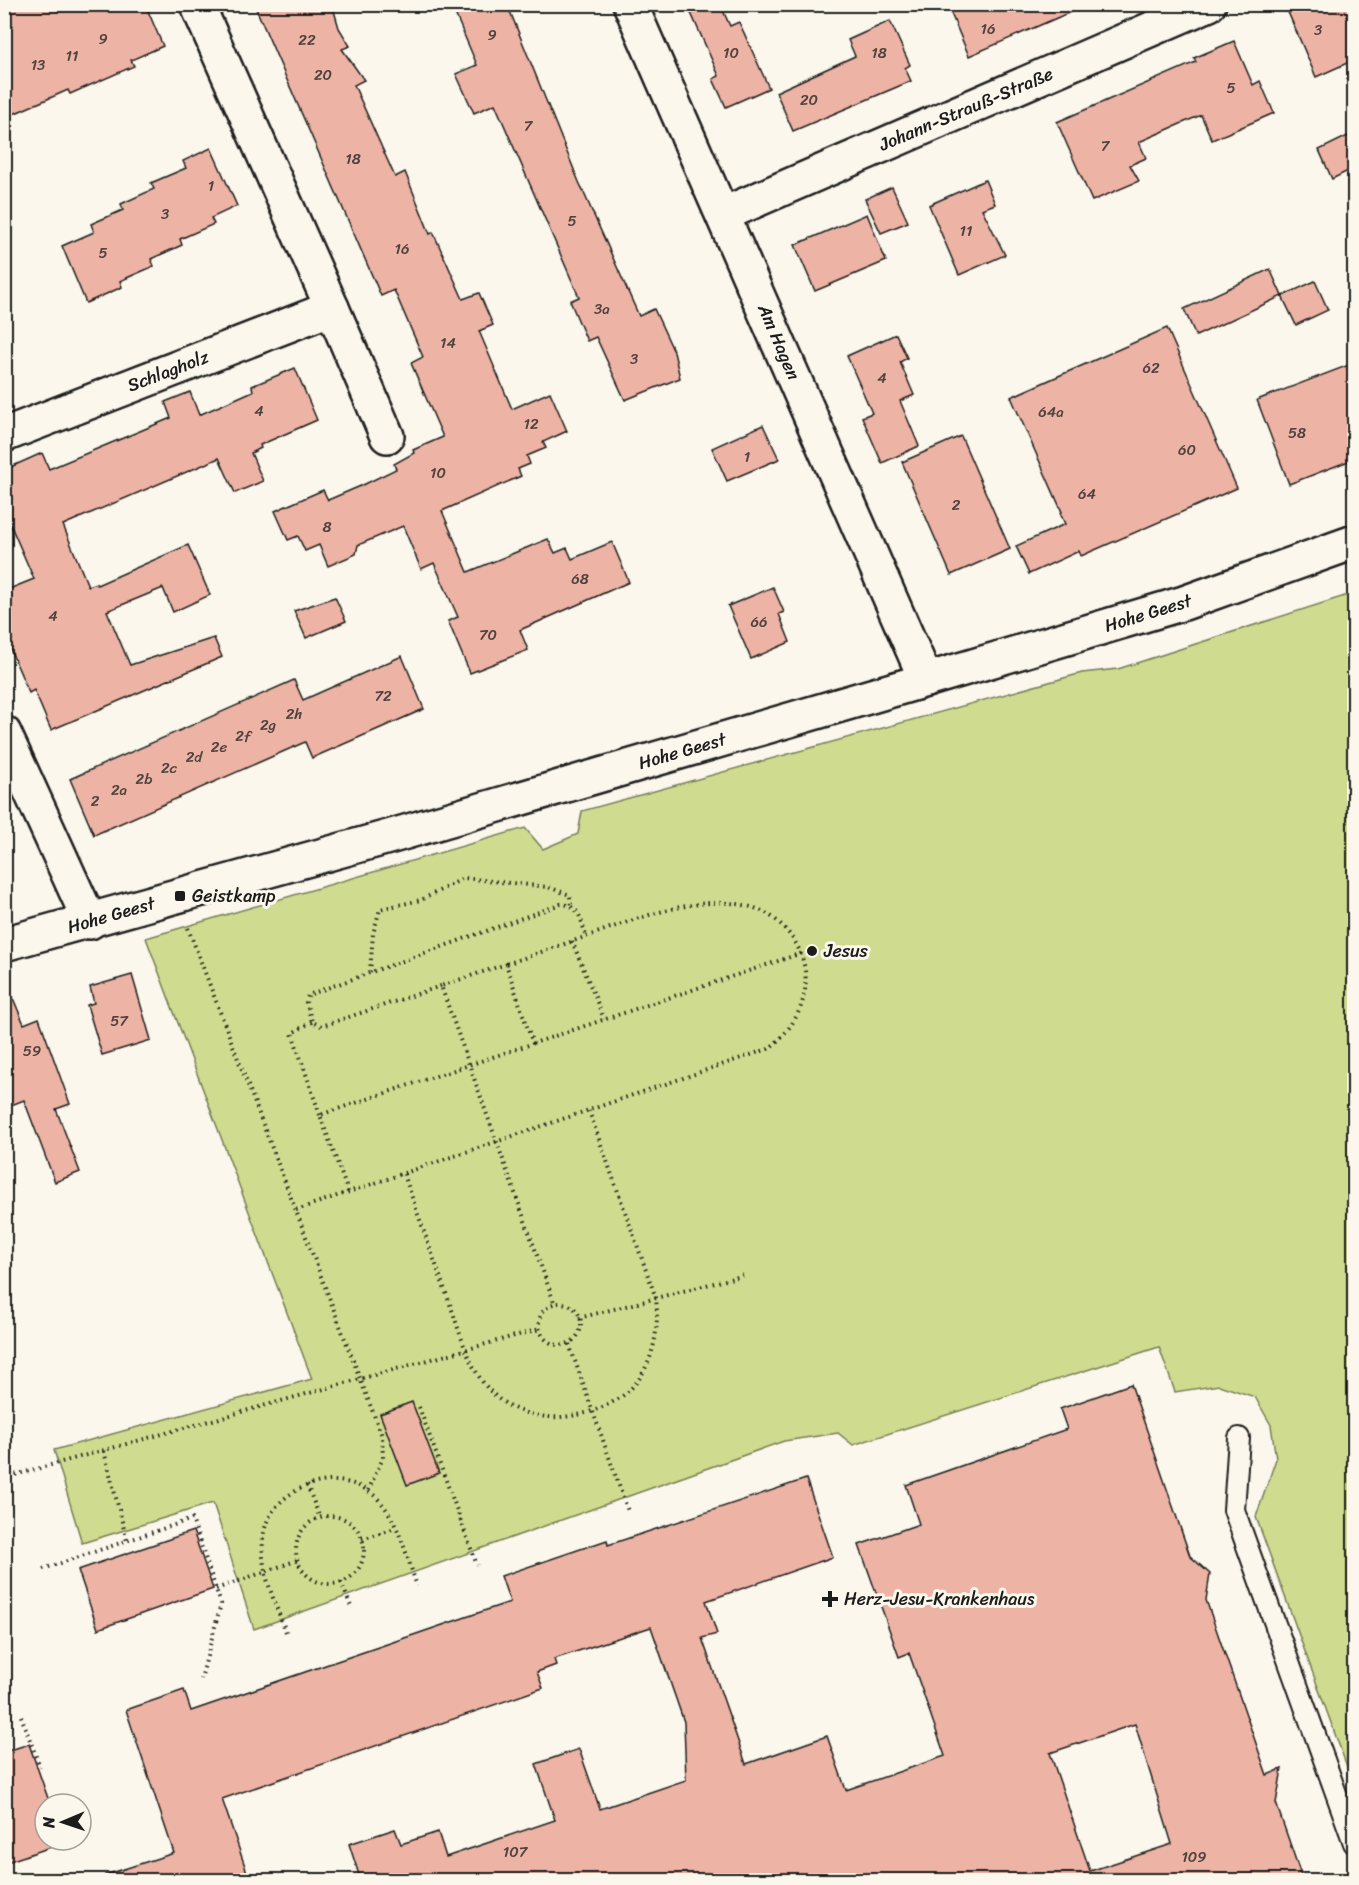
<svg xmlns="http://www.w3.org/2000/svg" width="1359" height="1885" font-family="Sriracha,sans-serif">
<style>
.green{fill:#cfdc8f;stroke:#767c56;stroke-width:1.5}
.building{fill:#edb4a5;stroke:#1c1c1c;stroke-width:1.5;fill-rule:evenodd}
.lines{fill:none;stroke-linecap:round;stroke-linejoin:round}
.service-casing{stroke:#1c1c1c;stroke-width:24}
.minor-casing{stroke:#1c1c1c;stroke-width:38}
.tertiary-casing{stroke:#1c1c1c;stroke-width:38}
.path{stroke:#1c1c1c;stroke-width:4;stroke-dasharray:1.5 4.5;stroke-linecap:butt}
.service{stroke:#fbf7ec;stroke-width:20}
.minor{stroke:#fbf7ec;stroke-width:33}
.tertiary{stroke:#fbf7ec;stroke-width:33}
.poi-dot{fill:#1c1c1c;stroke:#fbf7ec;stroke-width:2}
.labels{text-anchor:middle;dominant-baseline:central;stroke-width:6;stroke-linejoin:round;paint-order:stroke}
.number-label{font-size:15px;fill:#50423e}
.street-label{font-size:18px;fill:#1c1c1c;stroke:#fbf7ec}
.poi-label{font-size:18px;fill:#1c1c1c;stroke:#fbf7ec;text-anchor:start}
</style>
<rect width="100%" height="100%" fill="#fbf7ec"/>
<filter id="ink" filterUnits="userSpaceOnUse"><feTurbulence type="fractalNoise" baseFrequency=".0167" numOctaves="2"/><feDisplacementMap in="SourceGraphic" scale="12" xChannelSelector="R" yChannelSelector="G"/><feConvolveMatrix kernelMatrix="1 2 1 2 8 2 1 2 1" color-interpolation-filters="sRGB"/></filter>
<g filter="url(#ink)">
<path class="green" d="M1354 593V1786L1256 1517 1276 1459 1271 1425 1255 1397 1219 1385 1175 1392 1159 1347 853 1445 838 1433 784 1441 254 1629 213 1503 82 1543 54 1450 312 1379 146 938 525 828 543 849 578 834 582 811 1082 673 1118 669Z"/>
<g class="building">
<path d="M4 4H145L163 46 131 60 134 66 70 94 68 90 4 118Z"/>
<path d="M254 4H332L339 28 350 46 342 49 364 80 354 85 395 177 405 172 430 234 433 232 463 299 479 293 493 325 479 331 512 409 550 392 567 431 543 442 546 448 527 456 530 464 518 469 521 476 442 511 468 572 548 539 555 553 567 548 572 559 612 542 629 582 520 630 528 650 470 673 448 621 458 617 434 563 421 569 403 526 358 545 356 554 328 566 319 545 305 551 298 536 288 540 275 511 323 490 328 500 363 485 396 469 394 464 414 453 413 450 443 437 411 363 423 357 394 290 381 296Z"/>
<path d="M451 4H507L579 182 639 316 654 309 674 352 680 378 625 400 596 337 587 341 570 301 579 297 495 104 474 113 456 74 477 65Z"/>
<path d="M687 4H720L730 26 739 22 769 88 726 107 713 79 719 76Z"/>
<path d="M947 4H1089L969 56Z"/>
<path d="M1304 4H1350L1354 16V60L1316 77 1288 12Z"/>
<path d="M890 21 910 65 905 68 911 81 793 131 776 92 855 56 848 40Z"/>
<path d="M1234 41 1253 85 1260 81 1274 113 1212 140 1201 115 1139 142 1146 158 1130 165 1139 181 1092 201 1057 122 1196 62 1194 58Z"/>
<path d="M1354 133V168L1332 179 1319 150Z"/>
<path d="M211 148 237 206 211 218 214 224 180 239 182 245 151 259 154 266 120 281 122 287 86 303 62 246 94 232 91 224 123 210 121 204 154 189 151 183 186 168 183 161Z"/>
<path d="M985 180 995 204 982 209 1005 255 959 275 929 205Z"/>
<path d="M892 187 908 222 881 233 865 199Z"/>
<path d="M867 214 886 261 815 291 795 245Z"/>
<path d="M1270 269 1282 296 1196 336 1184 309Z"/>
<path d="M1315 281 1328 310 1296 325 1282 296Z"/>
<path d="M1167 328 1237 488 1081 556 1079 551 1029 574 1016 546 1065 524 1060 513 1062 512 1011 397Z"/>
<path d="M896 334 907 358 900 362 914 395 900 401 919 446 882 463 862 417 872 413 847 356Z"/>
<path d="M1354 363V459L1289 484 1257 400Z"/>
<path d="M295 368 317 420 260 445 261 448 251 453 263 481 235 493 219 458 63 525 88 586 96 583 97 585 188 545 210 595 173 612 163 588 107 611 130 665 214 638 222 657 51 730 34 690 29 693 4 635V591L34 579 4 510V470L42 453 49 469 171 418 165 402 190 392 199 415 253 391 252 386Z"/>
<path d="M763 425 779 459 727 481 712 448Z"/>
<path d="M961 436 1010 549 951 575 902 462Z"/>
<path d="M773 587 784 612 779 614 790 642 751 659 728 606Z"/>
<path d="M335 597 346 621 306 638 294 611Z"/>
<path d="M402 656 424 709 312 758 305 742 94 835 70 779 294 680 303 700Z"/>
<path d="M132 975 151 1040 102 1055 87 1005 94 1003 90 987Z"/>
<path d="M4 977 24 1024 39 1018 70 1104 56 1109 80 1172 55 1182 24 1100 4 1108Z"/>
<path d="M1131 1384 1190 1556 1210 1574 1206 1600 1267 1775 1282 1769 1276 1803 1303 1881H361L349 1844 395 1829 401 1844 438 1832 446 1857 555 1820 536 1764 579 1749 600 1809 686 1780 684 1722 651 1627 554 1659 556 1665 537 1672 543 1688 222 1799 250 1881H106L105 1875 174 1853 126 1710 184 1690 191 1711 510 1602 501 1576 607 1540 608 1545 806 1479 833 1557 706 1601 717 1634 702 1638 746 1764 827 1736 846 1790 945 1756 909 1653 899 1657 859 1545 919 1524 906 1485 1067 1429 1060 1409ZM1135 1724 1172 1844 1090 1871 1050 1753Z"/>
<path d="M412 1402 439 1473 407 1485 380 1414Z"/>
<path d="M193 1531 213 1589 98 1629 78 1570Z"/>
<path d="M29 1744 50 1804H45V1840H62L63 1843 4 1863V1752Z"/>
</g>
<g class="lines">
<defs>
<path id="service" d="M1239 1438 1234 1510 1354 1843"/>
<g id="minor">
<path d="M630 4 926 680"/>
<path d="M724 214 1209 4"/>
<path d="M332 308 387 436"/>
<path d="M4 435 332 308 197 4"/>
<path d="M4 733 90 922"/>
</g>
<path id="tertiary" d="M4 944 392 836 926 680 1184 603 1354 542"/>
</defs>
<use href="#service" class="service-casing"/>
<use href="#minor" class="minor-casing"/>
<use href="#tertiary" class="tertiary-casing"/>
<g class="path">
<path d="M188 928 382 1436 383 1458 368 1491"/>
<path d="M572 941 604 1019"/>
<path d="M370 972 373 934 380 909 421 900 464 878 548 887 570 895 571 905"/>
<path d="M441 986 322 1026 312 1022 306 1002 308 995 561 904C580 905 581 921 586 936"/>
<path d="M312 1022 292 1033 320 1115"/>
<path d="M533 1044 506 964 441 986 555 1305"/>
<path d="M404 1174C419 1218 435 1262 451 1307 459 1330 466 1357 480 1378 511 1426 574 1426 618 1399 652 1377 660 1334 656 1298L589 1111"/>
<path d="M348 1192 320 1115 802 953"/>
<path d="M296 1210 768 1049C793 1030 809 1002 805 970 802 953 797 943 786 930 741 875 642 917 588 936 561 945 533 955 506 964"/>
<circle cx="560" cy="1324" r="21"/>
<path d="M579 1318 745 1275"/>
<path d="M569 1344 628 1511"/>
<path d="M419 1407 477 1565"/>
<path d="M104 1451 127 1541"/>
<path d="M4 1478 540 1329"/>
<path d="M307 1485 320 1518"/>
<circle cx="330" cy="1550" r="34"/>
<path d="M362 1539 395 1528"/>
<path d="M43 1569 192 1519 221 1604 201 1679"/>
<path d="M341 1582 352 1609"/>
<path d="M216 1589 298 1560"/>
<path d="M286 1632C275 1602 260 1572 263 1540 266 1487 341 1461 378 1499 399 1521 407 1558 417 1586"/>
<path d="M21 1716 40 1767"/>
</g>
<use href="#service" class="service"/>
<use href="#minor" class="minor"/>
<use href="#tertiary" class="tertiary"/>
</g>
</g>
<g class="poi-dot">
<rect x="174" y="890" width="12" height="12" rx="3"/>
<circle cx="812" cy="951" r="6"/>
<path d="M827 1590h6v6h6v6h-6v6h-6v-6h-6v-6h6z"/>
</g>
<g class="labels">
<g class="number-label">
<text x="988" y="29">16</text>
<text x="1318" y="30">3</text>
<text x="492" y="35">9</text>
<text x="103" y="39">9</text>
<text x="307" y="40">22</text>
<text x="731" y="53">10</text>
<text x="879" y="53">18</text>
<text x="72" y="56">11</text>
<text x="38" y="65">13</text>
<text x="323" y="75">20</text>
<text x="1231" y="88">5</text>
<text x="809" y="100">20</text>
<text x="528" y="126">7</text>
<text x="1105" y="146">7</text>
<text x="353" y="159">18</text>
<text x="211" y="186">1</text>
<text x="165" y="214">3</text>
<text x="572" y="221">5</text>
<text x="966" y="231">11</text>
<text x="402" y="249">16</text>
<text x="103" y="253">5</text>
<text x="602" y="309">3a</text>
<text x="448" y="343">14</text>
<text x="634" y="359">3</text>
<text x="1151" y="368">62</text>
<text x="882" y="378">4</text>
<text x="259" y="411">4</text>
<text x="1051" y="412">64a</text>
<text x="531" y="424">12</text>
<text x="1297" y="433">58</text>
<text x="1187" y="450">60</text>
<text x="747" y="457">1</text>
<text x="438" y="473">10</text>
<text x="1087" y="494">64</text>
<text x="956" y="505">2</text>
<text x="327" y="527">8</text>
<text x="580" y="579">68</text>
<text x="53" y="616">4</text>
<text x="759" y="622">66</text>
<text x="488" y="635">70</text>
<text x="383" y="696">72</text>
<text x="294" y="714">2h</text>
<text x="268" y="725">2g</text>
<text x="243" y="736">2f</text>
<text x="219" y="747">2e</text>
<text x="194" y="757">2d</text>
<text x="169" y="768">2c</text>
<text x="144" y="779">2b</text>
<text x="119" y="790">2a</text>
<text x="95" y="801">2</text>
<text x="119" y="1021">57</text>
<text x="32" y="1051">59</text>
<text x="515" y="1852">107</text>
<text x="1194" y="1857">109</text>
</g>
<g class="street-label">
<text transform="translate(966 109) rotate(-23)">Johann-Strauß-Straße</text>
<text transform="translate(779 342) rotate(67)">Am Hagen</text>
<text transform="translate(168 371) rotate(-21)">Schlagholz</text>
<text transform="translate(1148 613) rotate(-17)">Hohe Geest</text>
<text transform="translate(682 751) rotate(-16)">Hohe Geest</text>
<text transform="translate(111 915) rotate(-16)">Hohe Geest</text>
</g>
<g class="poi-label">
<text x="192" y="896">Geistkamp</text>
<text x="824" y="951">Jesus</text>
<text x="844" y="1599">Herz-Jesu-Krankenhaus</text>
</g>
</g>
<rect width="1359" height="1885" fill="none" stroke="#fbf7ec" stroke-width="24"/>
<rect x="12" y="12" width="1335" height="1861" fill="none" stroke="#1c1c1c" stroke-width="2" filter="url(#ink)"/>
<g transform="translate(63 1822) rotate(268)"><circle r="28" fill="#fbf7ec" stroke="#a29f99" stroke-width="1.5"/>
<path d="M0-4.5L10 22L0 15L-10 22Z" fill="#1c1c1c"/>
<text y="-9" font-size="16" font-weight="bold" text-anchor="middle" fill="#1c1c1c">N</text>
</g>
</svg>
